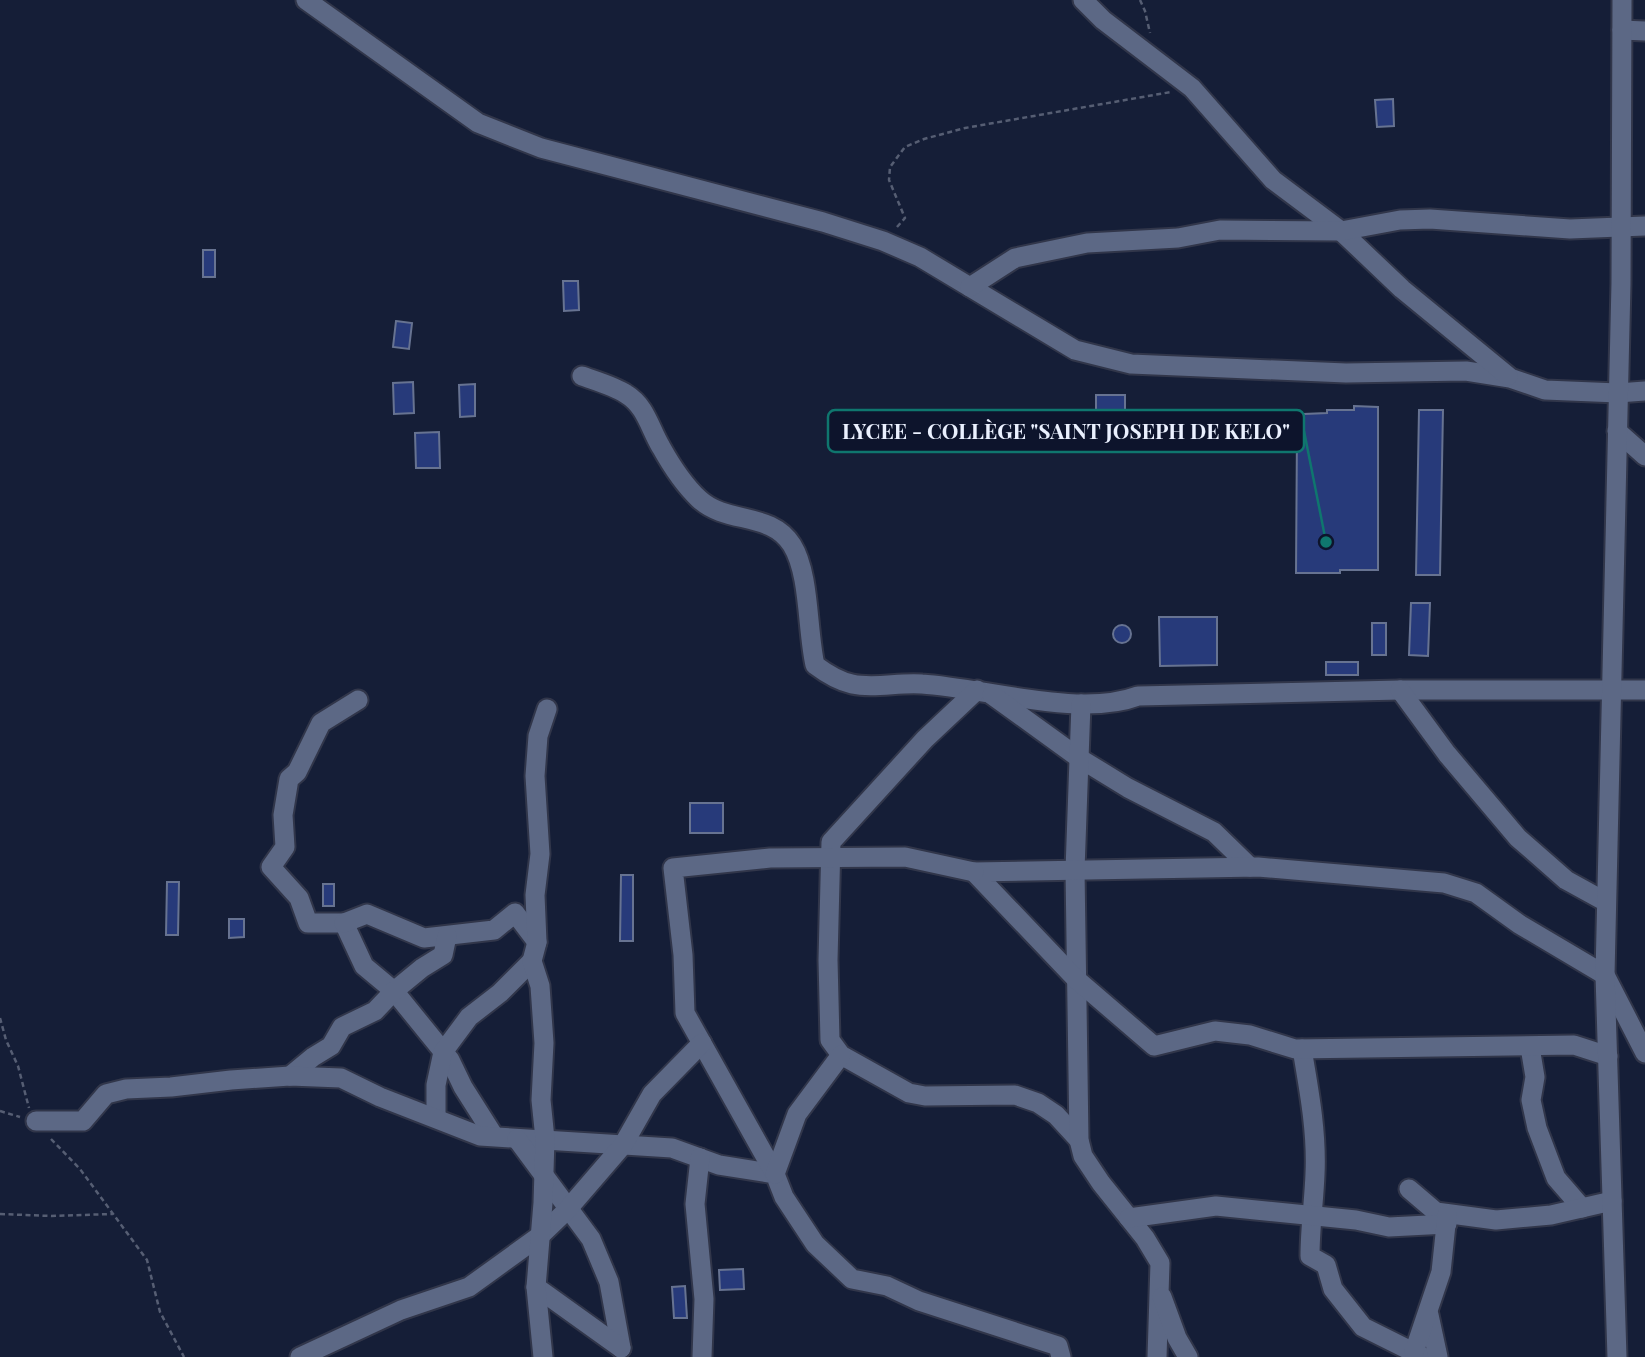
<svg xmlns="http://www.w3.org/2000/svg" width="1645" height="1357" font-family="'Playfair Display',serif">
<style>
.building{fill:#273a7a;stroke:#677391;stroke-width:2}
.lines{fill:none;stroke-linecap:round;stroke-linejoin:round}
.minor-casing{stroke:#31364a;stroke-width:23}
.path{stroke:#565e73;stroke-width:2.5;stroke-dasharray:5 3.5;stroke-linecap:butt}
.minor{stroke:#5c6885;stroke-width:19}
.leader{fill:none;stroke:#0f766e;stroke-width:2.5}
.callout-dot{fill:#0f766e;stroke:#0d142c;stroke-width:2.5}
.callout{fill:#0d142c;stroke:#0f766e;stroke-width:2.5}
.callout-label{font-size:21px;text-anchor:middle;font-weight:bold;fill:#eaf0fe}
</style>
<rect width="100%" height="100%" fill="#151e37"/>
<g class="building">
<path d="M1393 99 1394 126 1377 127 1375 100Z"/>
<rect x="203" y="250" width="12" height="27"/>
<path d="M563 281H578L579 310 564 311Z"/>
<path d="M396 321 412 323 409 349 393 347Z"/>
<path d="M413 382 414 413 394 414 393 383Z"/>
<path d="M475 384V416L460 417 459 385Z"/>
<path d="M1096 395H1125V417H1118V438H1096Z"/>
<path d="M1354 406 1378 407V570H1340V573H1296L1297 430H1304V414L1327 413V410H1354Z"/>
<path d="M1419 410H1443L1440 575H1416Z"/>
<path d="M439 432 440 468H416L415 433Z"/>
<path d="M1411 603H1430L1428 656 1409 655Z"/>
<path d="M1159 617H1217V665L1160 666Z"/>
<rect x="1372" y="623" width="14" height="32"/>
<circle cx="1122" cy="634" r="9"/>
<rect x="1326" y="662" width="32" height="13"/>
<rect x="690" y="803" width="33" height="30"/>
<path d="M621 875H633V941H620Z"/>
<path d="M167 882H179L178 935H166Z"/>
<rect x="323" y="884" width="11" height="22"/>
<path d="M229 919H244V937L229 938Z"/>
<path d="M743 1269 744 1289 720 1290 719 1270Z"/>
<path d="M685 1286 687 1318H674L672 1287Z"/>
</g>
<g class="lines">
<defs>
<g id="minor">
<path d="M306 0 478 123 541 148 823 222 883 241 920 257 1075 350 1131 364 1346 373 1466 371 1510 378 1545 390 1618 393 1645 391"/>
<path d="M1083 0 1103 20 1192 88 1273 180 1341 231 1402 289 1508 376"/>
<path d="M1622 30 1645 31"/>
<path d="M970 287 1015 258 1087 243 1178 238 1220 230 1341 231 1400 220 1430 219 1570 229 1645 226"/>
<path d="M582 376C596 381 614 386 626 394 646 406 650 429 661 447 671 465 684 485 699 499 727 525 771 511 792 545 810 574 807 630 815 665 827 674 838 681 852 684 874 689 899 682 922 684 985 688 1080 718 1138 696L1400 690H1645"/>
<path d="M1617 431 1645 456"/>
<path d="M977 690 925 739 831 842 828 960 830 1040 841 1055 909 1093 925 1096 1015 1095 1038 1103 1056 1115 1079 1140"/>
<path d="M1400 690 1447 754 1518 838 1566 880 1606 902"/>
<path d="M992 695 1079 758 1128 788 1214 832 1250 867"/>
<path d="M358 700 321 723 297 772 289 779 283 815 285 847 271 867 299 898 308 923H344L364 966 394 991 450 1060 463 1087 494 1136"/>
<path d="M1081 704 1075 870 1079 1140 1083 1156 1101 1183 1145 1238 1160 1263 1157 1357"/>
<path d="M344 923 367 914 424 938 494 930 515 913 537 942"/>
<path d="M1530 1047 1535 1077 1531 1100 1537 1128 1556 1178 1582 1208"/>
<path d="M1302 1049C1309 1090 1317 1132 1315 1174 1314 1201 1310 1228 1310 1256L1326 1265 1333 1289 1363 1327 1423 1357"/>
<path d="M1608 1056 1574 1045 1295 1049 1250 1035 1215 1031 1154 1046 1076 979 974 872 1258 867 1444 883 1476 893 1519 924 1605 975 1645 1053"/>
<path d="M290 1076 313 1057 331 1046 342 1027 375 1011 394 991 422 968 443 955 447 936"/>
<path d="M436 1117V1085L443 1052 469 1017 500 993 532 961"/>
<path d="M36 1121H83L106 1094 126 1089 171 1087 231 1080 290 1076 341 1078 380 1097 480 1136 672 1148 719 1165 775 1174 784 1197 815 1244 852 1279 887 1286 919 1301 1058 1346 1061 1357"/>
<path d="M517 1139 591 1239 609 1282 621 1348"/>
<path d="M700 1158 695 1204 704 1299 702 1357"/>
<path d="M775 1174 685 1013 683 955 673 868 770 858 905 857 974 872"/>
<path d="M775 1174 797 1114 841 1055"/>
<path d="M1409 1189 1436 1212 1496 1220 1551 1215 1612 1201"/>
<path d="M1129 1218 1216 1206 1356 1220 1389 1227 1447 1224"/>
<path d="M536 1287 621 1348"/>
<path d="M1162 1297 1177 1338 1188 1357"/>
<path d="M1429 1315 1438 1357"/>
<path d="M1414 1352 1441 1272 1447 1215"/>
<path d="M300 1357 401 1310 469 1287 541 1235 567 1210 623 1145 652 1094 702 1043"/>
<path d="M543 1357 536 1287 543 1203 545 1139 541 1100 544 1043 540 986 532 961 537 942 535 895 540 854 535 776 538 736 547 709"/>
<path d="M1617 1357 1605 975 1621 283 1622 0"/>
</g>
</defs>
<use href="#minor" class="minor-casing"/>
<g class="path">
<path d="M1140 0 1145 11 1150 33"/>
<path d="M897 227 905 218 889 180 890 167 905 147 924 139 965 128 1171 92"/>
<path d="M0 1018 6 1040 18 1066 29 1108"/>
<path d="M0 1111 20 1117"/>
<path d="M51 1139 80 1169 147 1260 160 1312 184 1357"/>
<path d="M0 1214 51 1216 112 1214"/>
</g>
<use href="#minor" class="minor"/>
</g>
<path class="leader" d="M1326 542L1304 431"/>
<circle class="callout-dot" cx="1326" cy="542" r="7"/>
<rect class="callout" x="828" y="410" width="476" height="42" rx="7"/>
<g class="callout-label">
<text x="1066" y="439">LYCEE - COLLÈGE "SAINT JOSEPH DE KELO"</text>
</g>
</svg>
